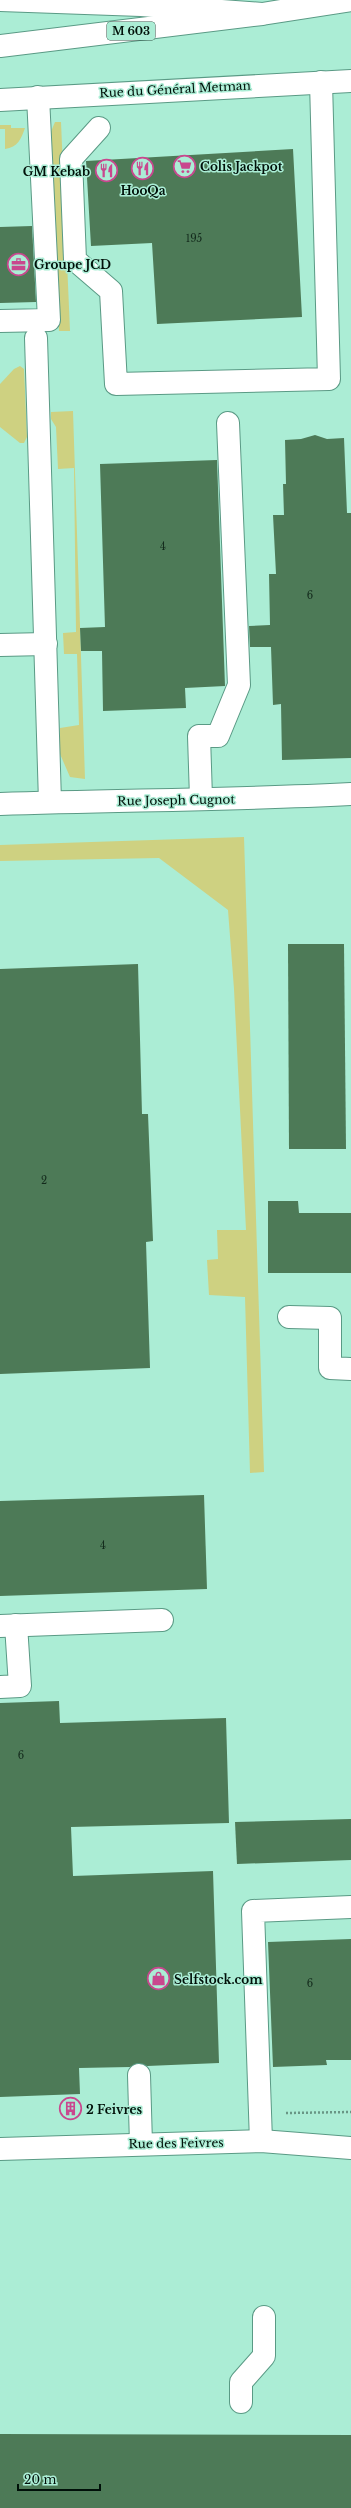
<svg xmlns="http://www.w3.org/2000/svg" width="351" height="2508" font-family="'Libre Baskerville',serif">
<style>
.green{fill:#ced181}
.building{fill:#4d7a57}
.lines{fill:none;stroke-linecap:round;stroke-linejoin:round}
.minor-casing{stroke:#5a9a85;stroke-width:24}
.major-casing{stroke:#5a9a85;stroke-width:24}
.highway-casing{stroke:#5a9a85;stroke-width:24}
.path{stroke:#689685;stroke-width:2.5;stroke-dasharray:2 2;stroke-linecap:butt}
.minor{stroke:#fff;stroke-width:22}
.major{stroke:#fff;stroke-width:22}
.highway{stroke:#fff;stroke-width:22}
.labels{text-anchor:middle;dominant-baseline:central;stroke-width:3;stroke-linejoin:round;paint-order:stroke}
.number-label{font-size:10px;fill:#132a1c}
.shield{fill:#abedd5;stroke:#335246;stroke-width:1}
.shield-label{font-size:11px;font-weight:bold;fill:#001009}
.street-label{font-size:12px;fill:#001009;stroke:#abedd5}
.poi-label{font-size:12px;font-weight:bold;fill:#001009;stroke:#abedd5;text-anchor:start}
</style>
<rect width="100%" height="100%" fill="#abedd5"/>
<g class="green">
<path d="M55 122H61L70 331H59L50 134Z"/>
<path d="M0 125H11V128H25C21 139 18 147 5 149V129H0Z"/>
<path d="M20 366 24 369 27 437 24 443H20L0 427V384L14 369Z"/>
<path d="M73 411 85 779 70 777 60 754V728L79 725 77 654H64L63 633 76 632 74 468 58 469 56 427 51 419V412Z"/>
<path d="M244 837 264 1472 250 1473 245 1297 209 1295 207 1260 218 1259 217 1230H246L234 989 228 910 159 858 0 861V845Z"/>
</g>
<g class="building">
<path d="M293 149 302 317 157 324 152 243 91 246 86 161Z"/>
<path d="M32 226 36 302 0 303V227Z"/>
<path d="M315 435 327 439 344 438 347 513H351V758L282 760 281 704 273 705 271 647H250L249 626 270 625 269 574H276L273 515H284L283 484H286L285 440 301 439Z"/>
<path d="M217 460 225 686 185 688 186 708 103 711 102 651H81L80 628 105 627 100 464Z"/>
<path d="M288 944H344L346 1149H289Z"/>
<path d="M138 964 142 1114H148L153 1241 146 1242 150 1368 0 1374V969Z"/>
<path d="M268 1201H298L299 1213H351V1273H268Z"/>
<path d="M204 1495 207 1589 0 1596V1501Z"/>
<path d="M59 1701 60 1723 226 1718 229 1823 71 1827 73 1876 213 1871 219 2063 147 2066 138 2063 130 2067 79 2068 80 2094 0 2097V1703Z"/>
<path d="M351 1819V1860L237 1864 235 1822Z"/>
<path d="M351 1939V2060H326L327 2065 273 2067 268 1942Z"/>
<path d="M0 2434 351 2435V2508H0Z"/>
</g>
<g class="lines">
<defs>
<g id="minor">
<path d="M0 100 351 81"/>
<path d="M99 128 71 159 75 260 111 291 116 384 329 379 321 82"/>
<path d="M0 321 49 320 38 97"/>
<path d="M36 338 50 802"/>
<path d="M0 645 46 644"/>
<path d="M201 798 199 736H218L239 685 228 423"/>
<path d="M0 804C117 800 234 800 351 794"/>
<path d="M289 1317 330 1318V1368L351 1369"/>
<path d="M0 1626 162 1620"/>
<path d="M0 1687 20 1686 16 1625"/>
<path d="M139 2075 141 2144"/>
<path d="M261 2141 253 1911 351 1907"/>
<path d="M0 2149 261 2141 351 2148"/>
<path d="M241 2402V2382L264 2356V2317"/>
</g>
<path id="major" d="M0 46 262 14 351 0"/>
<path id="highway" d="M0 0 141 5 262 14"/>
</defs>
<use href="#minor" class="minor-casing"/>
<use href="#major" class="major-casing"/>
<use href="#highway" class="highway-casing"/>
<path class="path" d="M286 2113 351 2112"/>
<use href="#minor" class="minor"/>
<use href="#major" class="major"/>
<use href="#highway" class="highway"/>
</g>
<defs>
<symbol id="supermarket-ring" viewBox="-11 -11 22 22"><circle r="9.5" fill="#abedd5" stroke="#c9478e" stroke-width="1.5"/><path d="M-6-5.5h2.5l.6 2H6L4.5 2H-2.5L-4.4-4H-6ZM-1.5 3.2a1.3 1.3 0 1 0 .1 0ZM3 3.2a1.3 1.3 0 1 0 .1 0Z" fill="#c9478e"/></symbol>
<symbol id="restaurant-ring" viewBox="-11 -11 22 22"><circle r="9.5" fill="#abedd5" stroke="#c9478e" stroke-width="1.5"/><path d="M-5-6h1v4h1v-4h1v4h1v-4h1v5L-1.5 .5V6h-2V.5L-5-1ZM5-6V6H3V1.5H1.5Q1.5-4 5-6Z" fill="#c9478e"/></symbol>
<symbol id="office-ring" viewBox="-11 -11 22 22"><circle r="9.5" fill="#abedd5" stroke="#c9478e" stroke-width="1.5"/><path d="M-6-3h4V-5.5h4V-3h4V5H-6ZM-1-4.5V-3h2v-1.5ZM-6 0V1H6V0Z" fill="#c9478e"/></symbol>
<symbol id="shop-ring" viewBox="-11 -11 22 22"><circle r="9.5" fill="#abedd5" stroke="#c9478e" stroke-width="1.5"/><path d="M-5-2.5h2.3a2.7 3.5 0 0 1 5.4 0H5L5.5 6h-11ZM-1.5-2.5h3a1.5 2.3 0 0 0-3 0Z" fill="#c9478e"/></symbol>
<symbol id="building-ring" viewBox="-11 -11 22 22"><circle r="9.5" fill="#abedd5" stroke="#c9478e" stroke-width="1.5"/><path d="M-4-6H4V6H1V3H-1V6H-4ZM-2.5-4.3h1.7v1.8h-1.7ZM.8-4.3h1.7v1.8H.8ZM-2.5-1h1.7V.8h-1.7ZM.8-1h1.7V.8H.8Z" fill="#c9478e"/></symbol>
</defs>
<g fill-rule="evenodd">
<use href="#supermarket-ring" x="172" y="154" width="25" height="25"/>
<use href="#restaurant-ring" x="130" y="156" width="25" height="25"/>
<use href="#restaurant-ring" x="94" y="158" width="25" height="25"/>
<use href="#office-ring" x="6" y="252" width="25" height="25"/>
<use href="#shop-ring" x="146" y="1966" width="25" height="25"/>
<use href="#building-ring" x="58" y="2096" width="25" height="25"/>
</g>
<g class="labels">
<g class="number-label">
<text x="194" y="238">195</text>
<text x="163" y="546">4</text>
<text x="310" y="595">6</text>
<text x="44" y="1180">2</text>
<text x="103" y="1545">4</text>
<text x="21" y="1755">6</text>
<text x="310" y="1983">6</text>
</g>
<rect class="shield" x="107" y="22" width="48" height="18" rx="3"/>
<g class="shield-label">
<text x="131" y="31">M 603</text>
</g>
<g class="street-label">
<text transform="translate(175 89) rotate(-3)">Rue du Général Metman</text>
<text transform="translate(176 800) rotate(-1)">Rue Joseph Cugnot</text>
<text transform="translate(176 2143) rotate(-1)">Rue des Feivres</text>
</g>
<g class="poi-label">
<text x="200" y="166">Colis Jackpot</text>
<text x="90" y="171" text-anchor="end">GM Kebab</text>
<text x="143" y="190" text-anchor="middle">HooQa</text>
<text x="34" y="264">Groupe JCD</text>
<text x="174" y="1979">Selfstock.com</text>
<text x="86" y="2109">2 Feivres</text>
</g>
</g>
<path d="M18 2484v6h82v-6" fill="none" stroke="#001009" stroke-width="2"/>
<text x="24" y="2484" font-size="12" fill="#001009" stroke="#abedd5" stroke-width="3" paint-order="stroke">20 m</text>
</svg>
